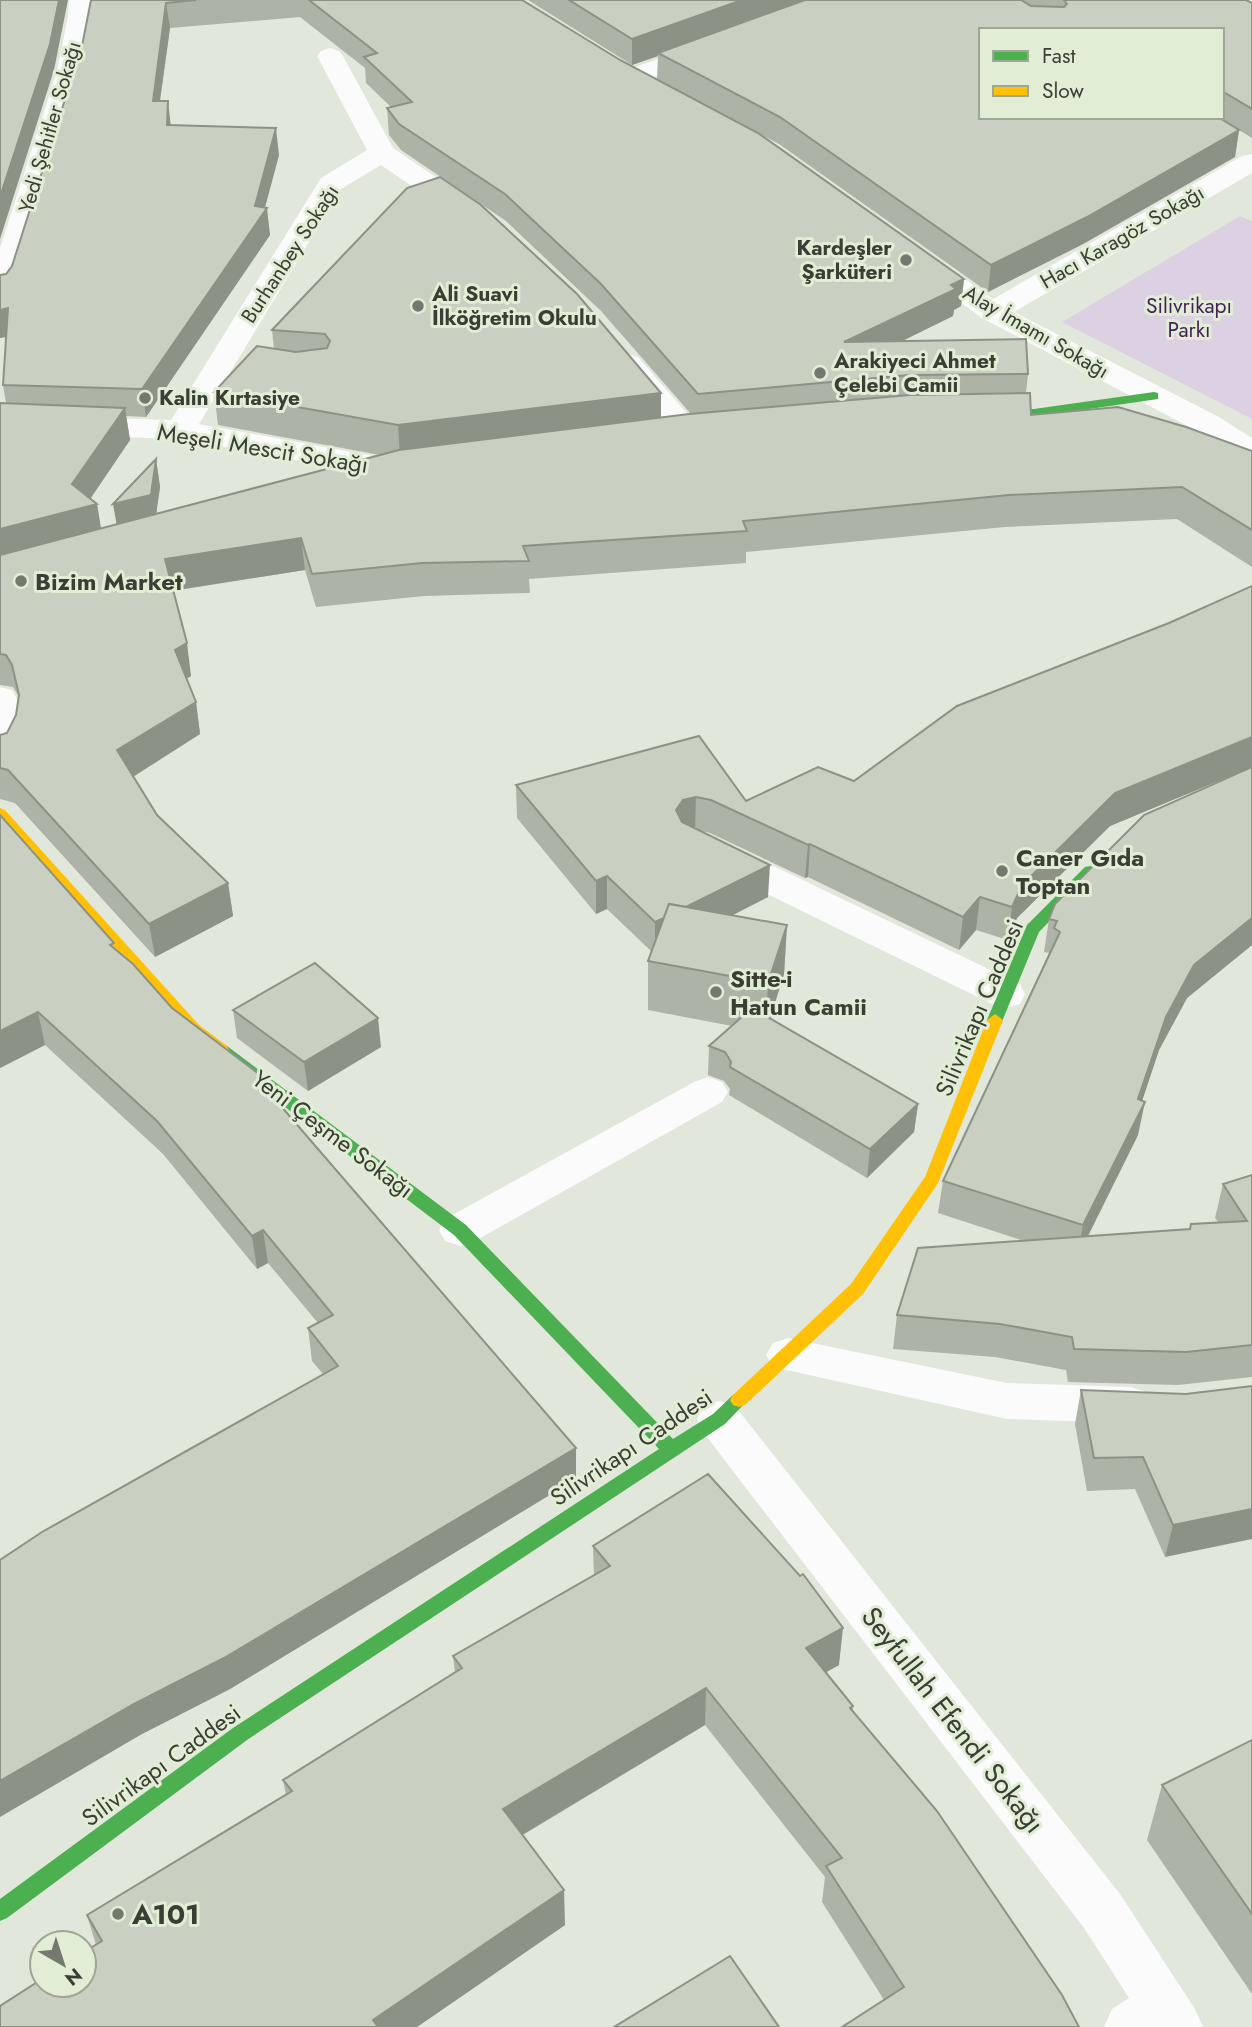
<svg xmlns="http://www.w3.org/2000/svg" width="1252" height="2027" font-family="Jost,sans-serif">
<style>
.green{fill:#dcd1e2}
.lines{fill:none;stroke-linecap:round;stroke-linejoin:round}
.street{fill:#fafbfa;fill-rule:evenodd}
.fast{fill:#4caf50;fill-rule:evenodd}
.slow{fill:#ffc107;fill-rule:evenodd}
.wall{fill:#adb3a6;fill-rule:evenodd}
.shaded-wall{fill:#8d9287}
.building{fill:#c9d0c1;stroke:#8d9287;stroke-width:2}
.poi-dot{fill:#74796f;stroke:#e1edd5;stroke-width:2.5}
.labels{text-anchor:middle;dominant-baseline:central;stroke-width:6;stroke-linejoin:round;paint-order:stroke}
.far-street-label{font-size:21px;fill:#3a3e35;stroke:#e1edd5}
.far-poi-label{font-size:21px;font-weight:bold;fill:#3a3e35;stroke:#e1edd5;text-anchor:start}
.far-park-label{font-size:21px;fill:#441e59;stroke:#e1edd5}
.street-label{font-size:24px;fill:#3a3e35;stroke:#e1edd5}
.poi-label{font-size:24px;font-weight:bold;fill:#3a3e35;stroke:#e1edd5;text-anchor:start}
.near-street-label{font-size:28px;fill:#3a3e35;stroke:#e1edd5}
.near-poi-label{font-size:28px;font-weight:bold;fill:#3a3e35;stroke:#e1edd5;text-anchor:start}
</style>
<rect width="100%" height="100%" fill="#e1e7db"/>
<path class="green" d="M1240 216 1252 221V419L1062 322Z"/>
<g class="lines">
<g class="street">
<path d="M69 0H93L94 16 83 71 14 293 10 299 0 302V248L57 71 68 16Z"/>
<path d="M707 42 716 45 720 50 716 55 630 86 621 84 617 78 621 72Z"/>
<path d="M330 48 339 51 343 56 393 148 477 205 481 211 477 217 467 219 457 217 381 165 341 189 199 424 400 461 411 463 416 470 411 477 400 479 180 439 0 433V415L171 420 321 178 367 150 317 56 321 51Z"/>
<path d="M1252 154V173L1014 312 1219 417 1252 438V461L1241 459 1197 431 982 318 911 267 907 261 911 255 921 252 931 255 993 299 1242 156Z"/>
<path d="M627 354 638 357 699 427 703 434 699 441 688 443 677 441 616 369 612 363 616 357Z"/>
<path d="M0 687 12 690C26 712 27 743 12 765L0 768Z"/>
<path d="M721 844 734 847 1020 984 1025 994 1020 1004 1006 1008 992 1004 708 865 703 856 708 847Z"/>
<path d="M708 1077 722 1082 728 1092 722 1102 475 1241 460 1246 445 1241 439 1230 445 1219 694 1082Z"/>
<path d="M788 1338 1007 1383 1131 1387 1146 1392 1153 1405 1146 1418 1131 1423 1007 1419 773 1367 766 1355 773 1343Z"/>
<path d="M719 1401 735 1406 1120 1894 1195 2009 1203 2027H1104L1112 2009 1129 1998 1084 1928 703 1432 697 1419 703 1406Z"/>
</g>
<g class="fast">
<path d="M1154 392 1158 393V399L1034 417 979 418 973 414 979 410 1034 409Z"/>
<path d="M1090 866 1095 867 1097 871 1095 875 1039 932 1001 1024H989L987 1020 1027 925 1085 867Z"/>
<path d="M221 1044 227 1046 466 1225 673 1439 713 1414 733 1395 739 1393 745 1395 748 1400 725 1424 247 1740 7 1918 0 1921V1899L233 1728 659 1449 454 1235 215 1054 213 1050Z"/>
</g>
<g class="slow">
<path d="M0 808 5 810 199 1025 227 1046 229 1050 227 1054H215L187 1033 0 822Z"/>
<path d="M995 1014 1003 1020 938 1183 863 1294 745 1405 739 1407 733 1405 730 1400 733 1395 851 1284 925 1177 987 1020Z"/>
</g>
</g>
<g class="wall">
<path d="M91 0H522L964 279 961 306 954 310 953 316 902 341 1028 374 1026 393 1031 415 1252 451V567L1177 519 1005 527 746 552V563L529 579 530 593 424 596 316 607 305 570 173 591 191 676 187 679 196 702 200 734 133 777 157 815 228 883 233 916 155 957 15 803 0 799V735L7 733 16 715 19 697 13 687 0 685V403H6L3 385 6 337V274L12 266 82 46ZM300 17 365 68 366 83 391 107 387 108 389 135 401 150 506 221 601 311 691 414 661 417 407 188 272 330 274 349 214 392 218 425 380 455 156 513 160 487 156 459 117 524 101 528 97 504 90 499 130 440 126 416 146 417 270 235 265 208 279 155 171 125 160 101 170 28Z"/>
<path d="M528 0H1246L1252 3V138L1239 130 1235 157 1083 244 988 292 779 144 657 79 658 56 632 65ZM1222 30V117H981Z"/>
<path d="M1252 586V945L1187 998 1159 1050 1142 1101 1138 1135 1088 1236 1189 1229 1191 1224 1218 1222 1215 1218 1223 1184 1252 1175V1377L1178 1385 1068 1382 1066 1370 995 1357 893 1349 897 1315 1024 1241 938 1213 943 1181 1049 953 1044 952 1049 919 1250 768 1110 826 1017 918 1008 940 976 930 959 950 808 877 805 878 710 833 698 830 768 897 733 915 787 925 784 974 770 1018 918 1104 914 1132 867 1178 729 1095 730 1089 724 1081 708 1075 709 1046 732 1026 648 1010V961L652 952 607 909 596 914 517 818 516 785 699 736 746 801 854 781 1169 623Z"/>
<path d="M0 815 115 949 172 1008 267 1080 269 1091 576 1448V1479L230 1689 142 1734 323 1374 312 1361 308 1328 318 1323 268 1263 257 1269 163 1154 45 1045 0 1068Z"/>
<path d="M233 1010 381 1047 308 1091 237 1038Z"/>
<path d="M1252 1386 1165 1557 1135 1489 1087 1491 1075 1424 1081 1390 1186 1394Z"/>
<path d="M593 1546 839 1665 826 1672 853 1706V1711L1062 1995 884 2000 822 1902 825 1877 705 1725 523 1835 565 1925 417 2027H0L96 1945 87 1915 286 1795 283 1780 455 1673 453 1656 594 1576Z"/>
<path d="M1252 1740V1994L1147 1840 1162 1785Z"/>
</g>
<g class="shaded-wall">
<path d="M59 0H68L54 70 0 239V197Z"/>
<path d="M742 0H813L658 53V56L632 65V39Z"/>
<path d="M166 3 170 28 156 128 153 101Z"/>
<path d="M168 101 171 128 167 125Z"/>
<path d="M276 128 279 155 263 214 267 208 270 235 146 417 142 389 255 206Z"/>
<path d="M1239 130 1235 157 1083 244 988 292 991 265Z"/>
<path d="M964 279 961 306 954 310 953 316 843 370 844 342Z"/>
<path d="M8 308 13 336 0 338V310Z"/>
<path d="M661 393V426L400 458 398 425Z"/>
<path d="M125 408 130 440 84 508 97 504 102 536 0 563V529L72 484Z"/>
<path d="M156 459 160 487 155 523 118 532 113 504Z"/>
<path d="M301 538 305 570 170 591 165 559Z"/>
<path d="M187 643 191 676 180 682 175 650Z"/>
<path d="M196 702 200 734 123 783 117 750Z"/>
<path d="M1252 737V767L1110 826 1017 918 1008 940 1012 907 1022 885 1115 793Z"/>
<path d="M696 797 695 829 682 832 676 810 683 800Z"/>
<path d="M810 844 808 877 805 878 808 845Z"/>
<path d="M770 865 768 897 655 955V922Z"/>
<path d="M607 876V909L596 914V881Z"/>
<path d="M228 883 233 916 155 957 149 924Z"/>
<path d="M980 897 976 930 959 950 963 917Z"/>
<path d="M1252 918V945L1187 998 1159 1050 1135 1122 1145 1102 1138 1135 1077 1258 1083 1225 1138 1099 1166 1017 1194 965Z"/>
<path d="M787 925 784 974 766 1032 768 983Z"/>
<path d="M38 1012 45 1045 0 1068V1031Z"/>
<path d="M378 1018 381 1047 308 1091 304 1062Z"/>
<path d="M267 1080 271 1112 261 1083Z"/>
<path d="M918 1104 914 1132 867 1178 870 1149Z"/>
<path d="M263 1230 268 1263 257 1269 252 1236Z"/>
<path d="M576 1448V1479L230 1689 142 1734 0 1817V1781Z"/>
<path d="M1252 1509V1539L1165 1557 1173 1525Z"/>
<path d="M843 1628 839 1665 803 1685 806 1648Z"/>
<path d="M706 1688 705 1725 505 1845 503 1809Z"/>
<path d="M564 1890 565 1925 417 2027H374L373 2020Z"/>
</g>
<g class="building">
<path d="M0 0H59L50 44 0 197Z"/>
<path d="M91 0H196L166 3 153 101H168L167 125 276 128 255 206 267 208 142 389 3 385 8 308 0 310V275L6 274 12 266 82 46Z"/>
<path d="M309 0H522L620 60 758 133 964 279 951 285 956 289 844 342 1026 339 1028 374 909 375 698 394 601 284 505 194 399 124 387 108 412 102 364 57 377 53Z"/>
<path d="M569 0H742L632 39Z"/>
<path d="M805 0H1021L1031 6 1064 7 1067 4 1064 0H1246L1252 3V109L1222 91V30H981V117H1218L1239 130 1087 217 991 265 780 117 658 53Z"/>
<path d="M440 177 481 205 577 294 661 393 398 425 214 392 257 346 296 352 327 348 330 341 325 334 272 330 407 188Z"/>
<path d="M1030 393 1031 415 1118 407 1186 427 1252 451V530L1182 487 1009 495 743 521 747 531 523 546 529 561 422 563 312 574 301 538 165 559 187 643 175 650 196 702 117 750 157 815 228 883 149 924 8 770 0 768V735L7 733 16 715 19 695 12 665 6 655 0 654V555L399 450 689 414 910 395Z"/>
<path d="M0 403 125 408 72 484 97 504 0 529Z"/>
<path d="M156 459 151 495 113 504Z"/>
<path d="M1252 586V737L1115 793 1022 885 1012 907 980 897 963 917 810 844 808 845 711 800 696 797 683 800 676 810 682 822 770 865 686 907 669 904 664 918 655 922 607 876 596 881 516 785 699 736 746 801 818 767 854 781 957 706 1169 623Z"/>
<path d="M1252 767V918L1194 965 1166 1017 1138 1099 1145 1102 1083 1225 943 1181 1060 932 1054 928 1057 921 1049 919 1055 904 1144 815Z"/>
<path d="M0 815 114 943 110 945 133 964 172 1008 267 1080 261 1083 576 1448 224 1658 134 1704 0 1781V1560L42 1532 338 1366 308 1328 333 1315 263 1230 252 1236 157 1121 38 1012 0 1031Z"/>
<path d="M669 904 787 925 768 983 648 961Z"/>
<path d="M315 963 378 1018 304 1062 233 1010Z"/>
<path d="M752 1008 918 1104 870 1149 730 1067 731 1062 725 1052 709 1046Z"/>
<path d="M1252 1175V1345L1186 1352 1074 1349 1072 1337 1000 1324 897 1315 918 1248 1190 1229 1191 1224 1247 1221 1223 1184Z"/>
<path d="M1252 1386V1509L1173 1525 1143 1457 1094 1458 1081 1390 1186 1394Z"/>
<path d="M708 1474 800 1576 803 1574 843 1628 806 1648 853 1706 850 1708 937 1811 1062 1995 1079 2027H842L904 1987 826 1866 842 1858 706 1688 503 1809 564 1890 373 2020 378 2027H0V2006L42 1979V1985H84V1952L102 1941 87 1915 292 1791 283 1780 462 1668 453 1656 610 1566 593 1546Z"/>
<path d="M1252 1740V1914L1162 1785Z"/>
<path d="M730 1956 779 2027H614Z"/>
</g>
<g class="poi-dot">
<circle cx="906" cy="260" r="7"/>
<circle cx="418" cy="306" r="7"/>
<circle cx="820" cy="373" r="7"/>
<circle cx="145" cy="398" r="7"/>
<circle cx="21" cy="581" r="7"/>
<circle cx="1002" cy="871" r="7"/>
<circle cx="716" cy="992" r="7"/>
<circle cx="118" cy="1914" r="7"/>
</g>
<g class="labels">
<g class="far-street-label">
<text transform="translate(50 127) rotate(-74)">Yedi Şehitler Sokağı</text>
<text transform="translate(1122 237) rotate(-30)">Hacı Karagöz Sokağı</text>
<text transform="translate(290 254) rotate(-57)">Burhanbey Sokağı</text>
<text transform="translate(1036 332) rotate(30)">Alay İmamı Sokağı</text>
</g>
<g class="far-poi-label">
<text x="892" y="248" text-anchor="end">Kardeşler<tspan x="892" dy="24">Şarküteri</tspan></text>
<text x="432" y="294">Ali Suavi<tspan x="432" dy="24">İlköğretim Okulu</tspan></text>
<text x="834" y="361">Arakiyeci Ahmet<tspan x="834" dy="24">Çelebi Camii</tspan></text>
<text x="159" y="398">Kalin Kırtasiye</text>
</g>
<g class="far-park-label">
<text x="1189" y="306">Silivrikapı<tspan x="1189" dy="24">Parkı</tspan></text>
</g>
<g class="street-label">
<text transform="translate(263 448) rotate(9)">Meşeli Mescit Sokağı</text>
<text transform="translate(979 1008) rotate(-67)">Silivrikapı Caddesi</text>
<text transform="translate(333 1134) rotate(37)">Yeni Çeşme Sokağı</text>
<text transform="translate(631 1447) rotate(-34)">Silivrikapı Caddesi</text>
<text transform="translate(161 1765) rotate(-36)">Silivrikapı Caddesi</text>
</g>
<g class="poi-label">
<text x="35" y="581">Bizim Market</text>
<text x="1016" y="857">Caner Gıda<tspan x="1016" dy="28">Toptan</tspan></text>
<text x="730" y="978">Sitte-i<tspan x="730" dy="28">Hatun Camii</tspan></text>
</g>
<g class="near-street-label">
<text transform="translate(953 1720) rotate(52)">Seyfullah Efendi Sokağı</text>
</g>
<g class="near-poi-label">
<text x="132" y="1914">A101</text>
</g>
</g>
<rect x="979" y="28" width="245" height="91" fill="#e1edd5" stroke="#9ea795" stroke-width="2"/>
<rect x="993" y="51" width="35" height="10" fill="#4caf50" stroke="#9ea795" stroke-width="2"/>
<text x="1042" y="63" font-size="21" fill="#3a3e35">Fast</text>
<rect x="993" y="86" width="35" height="10" fill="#ffc107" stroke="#9ea795" stroke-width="2"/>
<text x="1042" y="98" font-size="21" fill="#3a3e35">Slow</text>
<g transform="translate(63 1964) rotate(141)"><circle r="33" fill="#e1edd5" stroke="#9ea795" stroke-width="2"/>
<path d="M0-5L12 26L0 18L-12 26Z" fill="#74796f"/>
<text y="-10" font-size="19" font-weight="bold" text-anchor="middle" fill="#3a3e35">N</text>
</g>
</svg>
